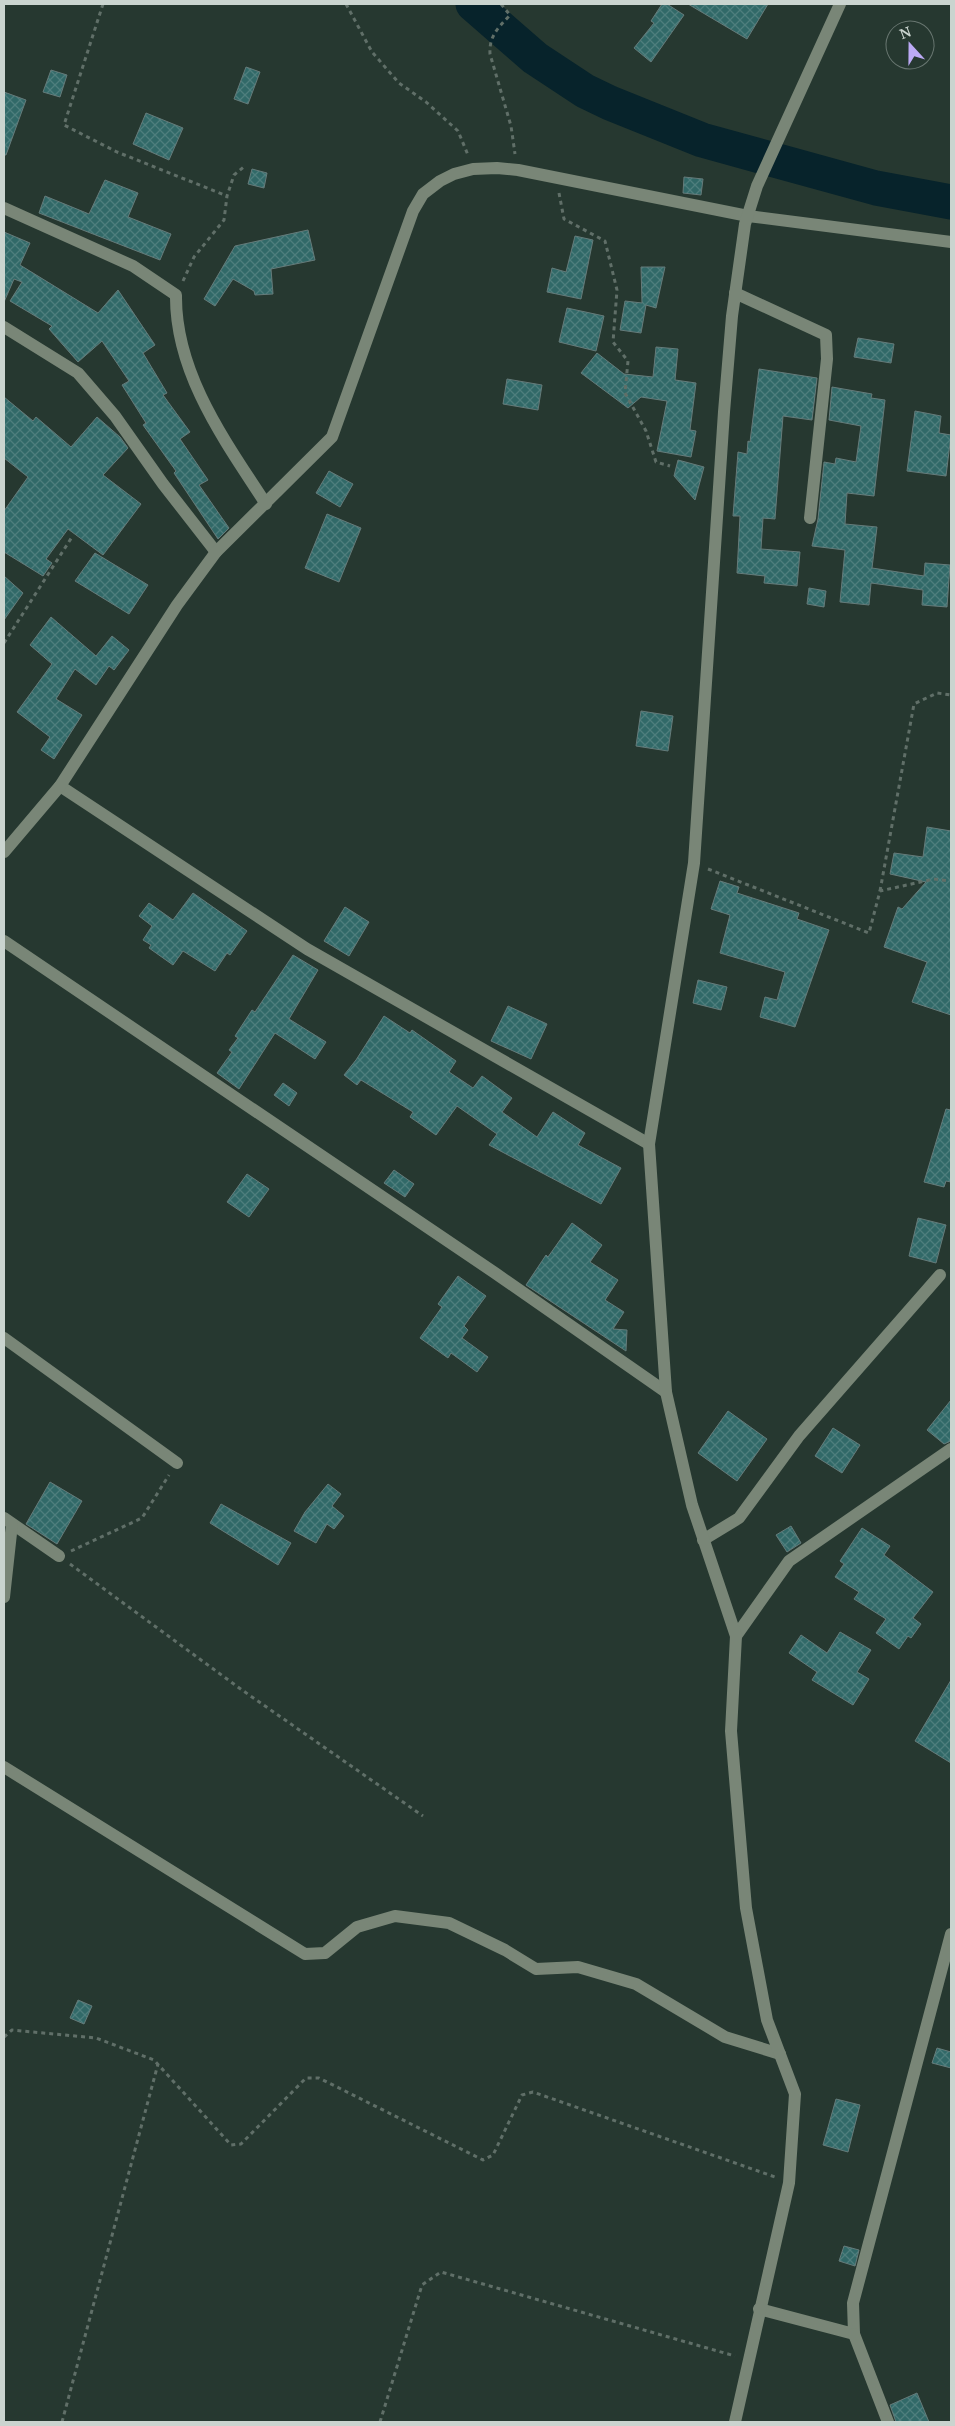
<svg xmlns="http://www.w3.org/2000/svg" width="955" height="2426" font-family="'Noto Serif',serif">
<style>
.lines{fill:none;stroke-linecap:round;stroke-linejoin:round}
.river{stroke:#07232b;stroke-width:35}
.building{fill:url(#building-cross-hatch);stroke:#657b7a}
.path{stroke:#606f68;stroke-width:3;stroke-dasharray:4 4;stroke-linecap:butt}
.minor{stroke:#798677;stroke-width:12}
</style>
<defs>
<pattern id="building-cross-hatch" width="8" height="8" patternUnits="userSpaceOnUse" patternTransform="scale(1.25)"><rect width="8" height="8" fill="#316968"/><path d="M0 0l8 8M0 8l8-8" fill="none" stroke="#4e7e7d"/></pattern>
</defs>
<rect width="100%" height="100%" fill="#263830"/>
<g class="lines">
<path class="river" d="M473 4 535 58 585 91 610 103 702 140 876 188 951 202"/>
</g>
<g class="building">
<path d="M662 4H667L684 15 651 62 634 48 654 23 651 21Z"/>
<path d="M688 4H768L747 39Z"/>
<path d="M246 67 260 72 248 104 234 99Z"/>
<path d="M51 70 67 75 60 97 43 92Z"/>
<path d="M4 92 26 100 6 155H4Z"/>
<path d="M146 113 183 128 169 160 133 144Z"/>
<path d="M252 169 267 173 264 188 248 184Z"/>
<path d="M684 177 703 179 701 195 683 193Z"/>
<path d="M105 180 138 193 128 217 171 234 160 260 39 213 45 196 89 214Z"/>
<path d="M308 230 315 260 271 269 273 294 255 295 254 291 233 279 215 306 204 299 235 246Z"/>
<path d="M4 232 30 243 20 265 98 313 118 290 155 345 143 353 167 393 163 395 190 432 180 439 208 480 199 485 229 528 218 539 174 473 176 471 143 425 146 423 122 385 129 381 102 341 78 362 49 329 52 326 10 301 22 282 14 279 4 302Z"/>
<path d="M575 236 593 240 581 299 547 292 552 268 566 272Z"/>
<path d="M641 267H665L656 308 646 305 641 333 620 330 625 301 642 303Z"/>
<path d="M567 308 604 316 596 351 559 342Z"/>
<path d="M858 338 894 344 891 363 854 357Z"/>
<path d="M656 347 678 349 675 380 696 383 690 430 696 431 691 457 657 451 667 401 641 397 628 408 581 373 597 353 624 374 653 377Z"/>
<path d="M759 369 817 378 812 420 783 416 775 519 763 518 761 549 800 552 797 586 764 583 765 576 737 573 740 516H733L738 452 747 454 748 441 750 442Z"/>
<path d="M507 379 542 385 538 410 503 404Z"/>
<path d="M832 387 872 394 871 398 885 400 874 496 847 493 845 524 877 527 872 568 924 576 925 563 950 565 947 607 922 605 923 590 871 583 869 605 840 602 845 550 812 546 818 519 824 462 835 464 836 458 856 462 861 426 829 420Z"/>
<path d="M4 397 33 421 36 417 71 447 97 417 120 437 128 448 103 475 141 504 103 555 68 529 46 559 52 563 43 576 4 552V511L28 477 4 458Z"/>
<path d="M915 411 941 416 939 433 951 435 946 476 907 471Z"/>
<path d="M678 460 704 467 695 500 674 476Z"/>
<path d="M329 471 353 484 340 507 316 493Z"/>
<path d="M327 514 361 528 339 582 305 568Z"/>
<path d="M95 553 148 585 129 614 75 581Z"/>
<path d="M4 576 23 593 4 620Z"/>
<path d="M809 588 826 591 824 607 807 604Z"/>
<path d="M51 617 96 656 112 636 129 650 114 670 109 666 96 685 75 669 56 699 82 715 54 759 41 750 50 737 17 712 52 664 30 645Z"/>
<path d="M641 711 673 716 668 751 636 746Z"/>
<path d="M927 827 951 831V1015L912 1002 927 962 884 947 898 907 902 909 926 882 890 874 894 853 923 857Z"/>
<path d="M720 881 739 887 737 893 799 913 797 919 829 930 795 1027 760 1017 765 997 777 1000 785 972 720 953 730 915 711 909Z"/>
<path d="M193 893 247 931 230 955 227 953 215 971 183 951 173 965 149 948 151 945 143 940 152 926 139 916 149 903 173 920Z"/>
<path d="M345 907 369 922 349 956 324 941Z"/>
<path d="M293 955 318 970 289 1019 326 1042 315 1059 275 1033 239 1089 217 1073 232 1052 229 1050 238 1038 235 1036 252 1010 255 1012Z"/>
<path d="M698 980 727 987 721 1010 693 1003Z"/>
<path d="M508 1006 547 1024 531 1059 491 1041Z"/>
<path d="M384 1016 410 1033 412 1030 456 1061 449 1072 473 1088 482 1076 512 1098 502 1112 537 1137 553 1112 585 1133 578 1145 621 1168 601 1204 489 1145 497 1134 457 1106 436 1135 410 1117 413 1112 361 1080 357 1085 344 1075 356 1060Z"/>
<path d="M283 1083 297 1093 289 1106 274 1095Z"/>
<path d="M946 1109 951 1110V1182L946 1181 944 1187 924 1182Z"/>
<path d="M394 1170 414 1184 405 1197 384 1183Z"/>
<path d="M247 1174 269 1189 249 1217 227 1202Z"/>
<path d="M918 1218 946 1225 936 1263 909 1256Z"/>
<path d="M572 1223 602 1245 590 1262 618 1280 605 1300 624 1312 613 1329 627 1330 626 1351 526 1285 546 1255 548 1257Z"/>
<path d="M458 1276 486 1296 464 1326 468 1330 462 1338 488 1357 477 1372 451 1353 448 1358 420 1338 442 1307 438 1304Z"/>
<path d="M951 1400V1441L944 1444 927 1430Z"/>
<path d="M728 1411 767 1439 737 1481 698 1453Z"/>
<path d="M833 1428 860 1445 842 1473 815 1456Z"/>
<path d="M50 1482 82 1501 57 1544 26 1524Z"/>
<path d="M328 1484 341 1494 332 1506 344 1516 334 1529 327 1524 316 1543 294 1531 305 1512Z"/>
<path d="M221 1504 291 1543 278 1565 210 1523Z"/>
<path d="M791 1526 801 1543 787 1552 776 1535Z"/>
<path d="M862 1528 890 1546 884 1555 933 1592 913 1618 921 1624 911 1638 908 1636 899 1649 876 1633 886 1619 854 1599 859 1592 835 1577 844 1564 840 1561Z"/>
<path d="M840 1632 871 1650 857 1672 869 1679 853 1705 812 1680 817 1672 789 1653 801 1635 827 1653Z"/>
<path d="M951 1680V1763L915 1741Z"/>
<path d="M78 2000 92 2006 84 2024 70 2018Z"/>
<path d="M937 2048 951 2052V2068L932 2063Z"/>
<path d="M836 2099 860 2105 848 2152 823 2145Z"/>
<path d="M844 2246 859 2250 855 2266 839 2261Z"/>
<path d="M917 2393 929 2422H896L890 2405Z"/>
</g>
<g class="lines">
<g class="path">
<path d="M103 4 64 125 117 152 227 196"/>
<path d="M346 4 372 52 399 83 426 102 458 131 468 155"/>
<path d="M501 4 510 15C498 28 489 36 490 54L511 126 515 154"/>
<path d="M559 193 564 219 605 241 617 290 613 342 628 361 625 393 646 431 656 462 670 466"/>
<path d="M183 281 194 257 224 220 227 196 234 175 246 165"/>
<path d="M4 643 72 537"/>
<path d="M708 869 869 933 880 891 934 879 951 881"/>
<path d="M880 891 914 704 937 693 951 695"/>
<path d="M71 1551 142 1518 169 1475"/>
<path d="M70 1564 242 1690 423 1816"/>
<path d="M4 2037 12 2030 96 2038 154 2060 231 2145 241 2144 306 2078H319L483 2160 493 2155 522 2095 533 2092 775 2177"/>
<path d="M62 2422 158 2064"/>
<path d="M380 2422 422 2285 441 2272 735 2356"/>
</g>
<g class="minor">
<path d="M4 208 133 266 176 295C175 373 225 441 266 504"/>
<path d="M735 293 826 335 827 359 810 518"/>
<path d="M4 327 78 373 115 416 163 484 216 552"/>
<path d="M60 786 307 949 649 1144"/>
<path d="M4 852 60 786 177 605 216 552 332 437 413 211 423 194 440 181 454 174 473 169 497 168 518 170 748 216 951 242"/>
<path d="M4 941 495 1273 666 1392"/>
<path d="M4 1338 177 1463"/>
<path d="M4 1518 59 1556"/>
<path d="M703 1540 739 1518 799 1436 940 1275"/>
<path d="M4 1597 12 1524"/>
<path d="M736 1636 789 1561 951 1449"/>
<path d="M4 1767 305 1954 325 1953 357 1927 395 1916 449 1923 505 1950 536 1969 578 1967 636 1984 725 2037 780 2054"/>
<path d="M759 2309 854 2334 853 2303 951 1934"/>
<path d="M854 2334 888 2422"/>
<path d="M735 2422 789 2183 795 2094 767 2020 746 1908 731 1731 736 1636 692 1505 666 1392 649 1144 694 863 724 412 732 316 745 224 757 186 840 4"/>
</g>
</g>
<rect width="955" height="2426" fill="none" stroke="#cad4cf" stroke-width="10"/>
<g transform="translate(910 45) rotate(339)"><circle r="24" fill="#263830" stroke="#687670"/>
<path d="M0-4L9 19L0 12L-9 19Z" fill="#bcaaf5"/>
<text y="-8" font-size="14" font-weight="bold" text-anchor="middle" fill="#cad4cf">N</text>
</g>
</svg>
